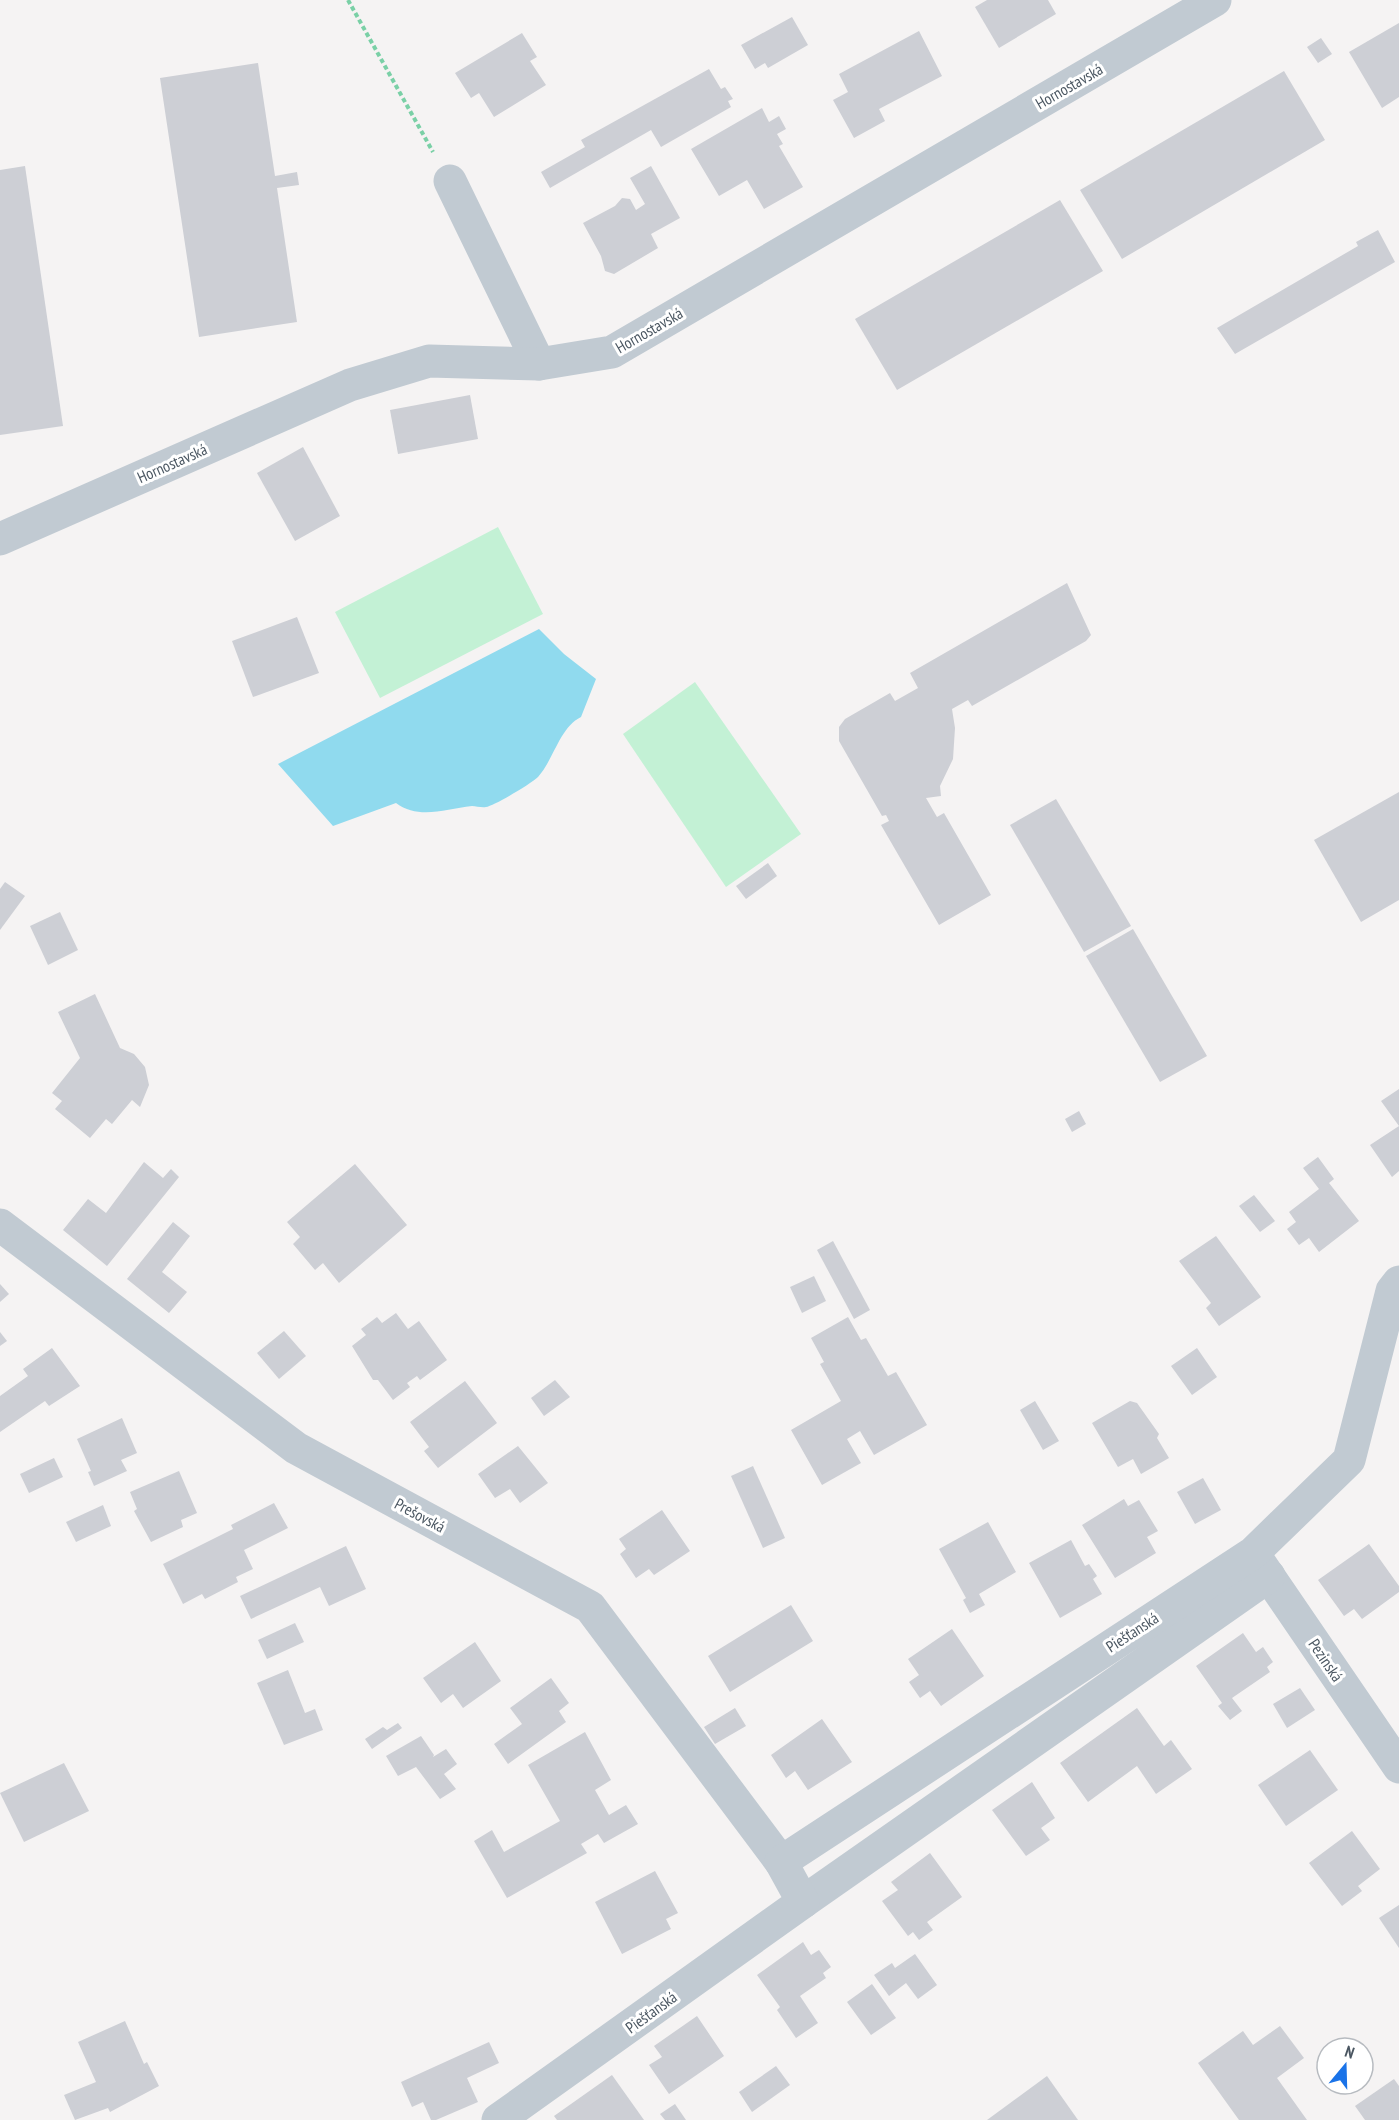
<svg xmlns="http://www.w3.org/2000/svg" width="1399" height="2120" font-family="'PT Sans Narrow',sans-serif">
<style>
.green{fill:#c3f1d5}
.water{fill:#90daee}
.building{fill:#cdcfd5}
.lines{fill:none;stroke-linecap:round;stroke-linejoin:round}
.path{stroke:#7ad0a6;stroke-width:4;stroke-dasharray:4.5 3;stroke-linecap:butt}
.minor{stroke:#c1cad2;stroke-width:33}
.labels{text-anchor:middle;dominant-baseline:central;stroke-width:6;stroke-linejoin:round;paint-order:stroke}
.street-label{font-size:16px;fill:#4a5661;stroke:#fff}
</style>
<rect width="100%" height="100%" fill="#f5f3f3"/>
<g class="green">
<path d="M498 527 543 614 380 698 335 612Z"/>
<path d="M695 682 801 834 726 887 623 734Z"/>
</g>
<path class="water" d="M539 629 564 654 596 679 581 717C560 727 554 759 538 777 532 783 494 806 486 807 482 808 476 806 472 806 445 809 419 820 396 803L333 826 278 764Z"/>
<g class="building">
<path d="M987 0H1048L1056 14 999 48 975 7Z"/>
<path d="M792 17 808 45 768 68 765 63 755 69 741 45Z"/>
<path d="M1399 23V97L1382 108 1349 52Z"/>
<path d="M919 31 942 76 879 109 885 121 854 138 833 100 848 92 839 74Z"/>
<path d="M522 33 537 57 530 61 546 85 494 117 479 93 471 98 455 73Z"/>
<path d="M1321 38 1332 54 1318 63 1307 47Z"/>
<path d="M258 63 275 176 297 172 299 185 277 188 297 322 199 337 160 78Z"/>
<path d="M709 69 721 89 725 87 733 99 728 101 731 107 661 147 651 130 550 188 541 172 585 147 581 140Z"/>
<path d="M1284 71 1325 140 1122 259 1080 190Z"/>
<path d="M762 108 769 122 779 116 786 129 777 134 783 144 779 146 803 187 764 209 747 180 719 196 691 149Z"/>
<path d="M25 166 63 426 0 435V170Z"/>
<path d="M651 166 680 218 651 234 658 248 614 274 605 271 601 256 583 223 615 206 622 198 630 199 636 210 645 204 630 178Z"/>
<path d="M1060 200 1103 271 897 390 855 319Z"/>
<path d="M1378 230 1395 262 1235 354 1217 328 1358 246 1356 242Z"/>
<path d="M470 395 478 439 398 454 390 410Z"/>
<path d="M303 447 340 516 295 541 257 473Z"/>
<path d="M1067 583 1091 635 1086 641 972 706 968 700 952 709 955 728 953 759 940 786 941 796 926 798 937 817 944 813 991 895 939 925 881 825 889 821 886 815 882 816 839 741V727L845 719 890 693 895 701 918 688 910 673Z"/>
<path d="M297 617 319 673 253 697 232 641Z"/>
<path d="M1399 792V900L1361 922 1314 840Z"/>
<path d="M1056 799 1131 926 1084 952 1010 825Z"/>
<path d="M768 863 777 876 746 899 736 886Z"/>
<path d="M5 882 25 896 0 930V889Z"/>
<path d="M60 912 78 950 48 965 30 926Z"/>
<path d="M1133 929 1207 1056 1160 1082 1086 956Z"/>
<path d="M95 994 120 1048 134 1054 145 1067 149 1085 140 1107 132 1100 112 1124 106 1119 90 1138 55 1109 62 1101 52 1093 80 1058 58 1012Z"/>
<path d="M1399 1089V1171L1392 1177 1370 1145 1399 1126 1381 1101Z"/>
<path d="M1079 1111 1086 1124 1072 1132 1065 1119Z"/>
<path d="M1318 1157 1334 1179 1329 1183 1359 1221 1319 1252 1309 1238 1299 1245 1287 1229 1296 1222 1289 1212 1319 1189 1303 1168Z"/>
<path d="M144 1162 163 1178 171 1169 179 1177 107 1266 63 1230 88 1199 106 1213Z"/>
<path d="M355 1164 407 1225 339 1283 323 1263 315 1270 293 1244 300 1237 287 1222Z"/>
<path d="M1254 1195 1275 1221 1260 1232 1239 1206Z"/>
<path d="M173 1222 190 1236 162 1272 187 1292 169 1313 127 1279Z"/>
<path d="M1216 1236 1261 1297 1219 1326 1206 1308 1211 1303 1179 1261Z"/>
<path d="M833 1241 870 1310 854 1319 817 1250Z"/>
<path d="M814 1276 826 1301 802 1313 790 1287Z"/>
<path d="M0 1284 9 1294 0 1302Z"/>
<path d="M396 1313 408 1329 419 1321 447 1360 420 1380 417 1376 407 1383 410 1387 393 1400 378 1380H373L352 1346 366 1335 361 1329 377 1317 382 1323Z"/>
<path d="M848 1317 861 1340 866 1338 888 1376 896 1372 927 1425 874 1455 860 1431 847 1439 861 1463 822 1485 791 1430 841 1401 820 1364 824 1362 811 1338Z"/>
<path d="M284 1331 306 1356 279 1379 257 1353Z"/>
<path d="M0 1332 7 1341 0 1346Z"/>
<path d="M52 1348 80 1386 49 1406 45 1401 0 1432V1396L28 1376 23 1369Z"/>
<path d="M1197 1348 1217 1377 1192 1395 1171 1366Z"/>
<path d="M555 1380 570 1397 544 1416 531 1398Z"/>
<path d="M465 1381 497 1423 438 1468 424 1451 429 1447 410 1422Z"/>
<path d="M1035 1401 1059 1441 1043 1450 1020 1410Z"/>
<path d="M1130 1401 1137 1403 1159 1434 1157 1438 1169 1458 1141 1474 1133 1459 1118 1467 1092 1423Z"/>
<path d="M122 1418 137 1453 121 1460 127 1471 94 1486 88 1472 91 1471 77 1439Z"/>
<path d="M518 1446 548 1483 520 1503 510 1489 495 1498 478 1474Z"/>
<path d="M54 1458 63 1477 29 1493 20 1474Z"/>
<path d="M753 1466 785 1538 763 1548 731 1476Z"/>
<path d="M179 1471 197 1513 181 1520 183 1527 151 1542 134 1511 137 1509 130 1492Z"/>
<path d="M1203 1478 1221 1510 1195 1524 1177 1492Z"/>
<path d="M1124 1499 1128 1506 1139 1500 1158 1531 1147 1537 1156 1553 1115 1578 1082 1525Z"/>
<path d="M274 1503 288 1528 244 1550 253 1569 236 1577 238 1582 205 1599 202 1594 183 1604 163 1564 233 1529 231 1525Z"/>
<path d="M103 1505 111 1526 76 1542 66 1522Z"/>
<path d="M662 1510 690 1551 654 1575 649 1569 636 1578 620 1554 626 1549 619 1539Z"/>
<path d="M988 1522 1016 1572 979 1594 985 1605 970 1613 963 1600 966 1598 939 1549Z"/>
<path d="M1071 1540 1085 1566 1089 1564 1097 1576 1093 1579 1102 1594 1060 1618 1029 1563Z"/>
<path d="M1369 1544 1399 1586V1592L1362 1619 1354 1609 1344 1616 1318 1580Z"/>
<path d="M346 1546 366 1589 329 1606 320 1587 251 1619 240 1596Z"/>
<path d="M791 1605 813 1641 730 1692 708 1656Z"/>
<path d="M295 1623 304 1642 267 1659 258 1640Z"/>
<path d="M952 1629 984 1676 941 1706 930 1691 920 1698 909 1682 919 1675 908 1659Z"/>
<path d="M1243 1633 1256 1652 1263 1647 1273 1662 1267 1667 1270 1672 1232 1698 1242 1711 1230 1720 1218 1706 1222 1703 1196 1666Z"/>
<path d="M475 1642 501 1681 463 1708 453 1694 441 1703 423 1678Z"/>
<path d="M288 1670 305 1713 315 1709 323 1730 284 1745 257 1683Z"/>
<path d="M551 1678 569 1703 559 1711 566 1722 508 1764 494 1744 522 1724 510 1708Z"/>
<path d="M1300 1688 1315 1710 1287 1728 1273 1704Z"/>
<path d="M735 1708 746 1726 715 1744 704 1727Z"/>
<path d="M1137 1708 1164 1746 1171 1740 1192 1769 1156 1794 1137 1766 1088 1802 1060 1763Z"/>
<path d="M822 1719 852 1762 808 1790 795 1771 786 1778 771 1755Z"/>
<path d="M398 1723 402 1728 372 1749 365 1739 383 1727 387 1730Z"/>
<path d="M585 1732 611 1780 595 1790 609 1815 626 1805 638 1824 604 1843 598 1834 581 1844 587 1853 507 1898 474 1841 492 1830 504 1852 560 1821 528 1765Z"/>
<path d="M421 1736 434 1755 433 1757 446 1749 457 1764 444 1774 456 1789 440 1799 416 1767 398 1776 386 1756Z"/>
<path d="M1310 1750 1338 1790 1286 1826 1258 1785Z"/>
<path d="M64 1763 89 1811 24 1842 0 1793Z"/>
<path d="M1032 1782 1055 1818 1041 1828 1050 1840 1026 1856 992 1810Z"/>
<path d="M1352 1831 1380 1869 1358 1886 1362 1891 1342 1906 1309 1863Z"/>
<path d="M930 1853 962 1897 927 1922 933 1930 919 1940 913 1932 908 1936 882 1901 898 1890 891 1882Z"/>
<path d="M655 1871 678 1913 666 1919 671 1929 622 1954 595 1902Z"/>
<path d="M1399 1905V1948L1379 1918Z"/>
<path d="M803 1942 811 1955 819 1950 831 1967 823 1973 826 1978 800 1996 818 2023 796 2038 777 2010 780 2007 757 1975Z"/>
<path d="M915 1954 937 1985 918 1999 906 1983 889 1996 874 1975 892 1963 895 1968Z"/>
<path d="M872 1984 896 2018 871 2035 847 2002Z"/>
<path d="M697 2016 724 2056 669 2094 649 2065 662 2057 654 2046Z"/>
<path d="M125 2021 144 2064 147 2062 159 2086 110 2112 108 2108 75 2120 64 2095 96 2082 78 2042Z"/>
<path d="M1280 2026 1304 2058 1277 2078 1307 2120H1239L1198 2063 1243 2031 1253 2045Z"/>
<path d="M489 2042 499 2063 467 2078 478 2102 436 2120H431L423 2102 412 2107 401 2082Z"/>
<path d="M776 2066 790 2085 752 2112 739 2092Z"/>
<path d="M612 2075 644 2120H557L554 2116Z"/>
<path d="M1047 2076 1078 2120H987Z"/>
<path d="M1394 2079 1399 2086V2120H1365L1355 2106Z"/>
<path d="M675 2104 686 2120H665L660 2114Z"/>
</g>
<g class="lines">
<path class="path" d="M348 0 433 152"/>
<g class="minor">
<path d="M450 181 539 364"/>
<path d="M0 539 350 385 429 361 539 364 612 352 1215 0"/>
<path d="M0 1225 296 1448 590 1607 781 1862"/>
<path d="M1257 1559 1399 1767"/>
<path d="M803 1902 1269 1576"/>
<path d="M498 2120 803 1902 781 1862 1253 1553 1349 1460 1392 1291 1399 1282"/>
</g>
</g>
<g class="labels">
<g class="street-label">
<text transform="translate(1069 86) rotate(-30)">Hornostavská</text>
<text transform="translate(649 330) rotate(-30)">Hornostavská</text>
<text transform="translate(172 463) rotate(-24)">Hornostavská</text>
<text transform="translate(420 1515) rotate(28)">Prešovská</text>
<text transform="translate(1132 1632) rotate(-33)">Piešťanská</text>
<text transform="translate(1326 1660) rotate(56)">Pezinská</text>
<text transform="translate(651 2012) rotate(-36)">Piešťanská</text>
</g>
</g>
<g transform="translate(1345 2066) rotate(19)"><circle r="28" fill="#ffffff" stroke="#b7bbc0" stroke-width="1.5"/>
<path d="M0-4.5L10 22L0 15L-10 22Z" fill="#1a73e8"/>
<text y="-9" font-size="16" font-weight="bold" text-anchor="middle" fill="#4a5661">N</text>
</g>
</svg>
